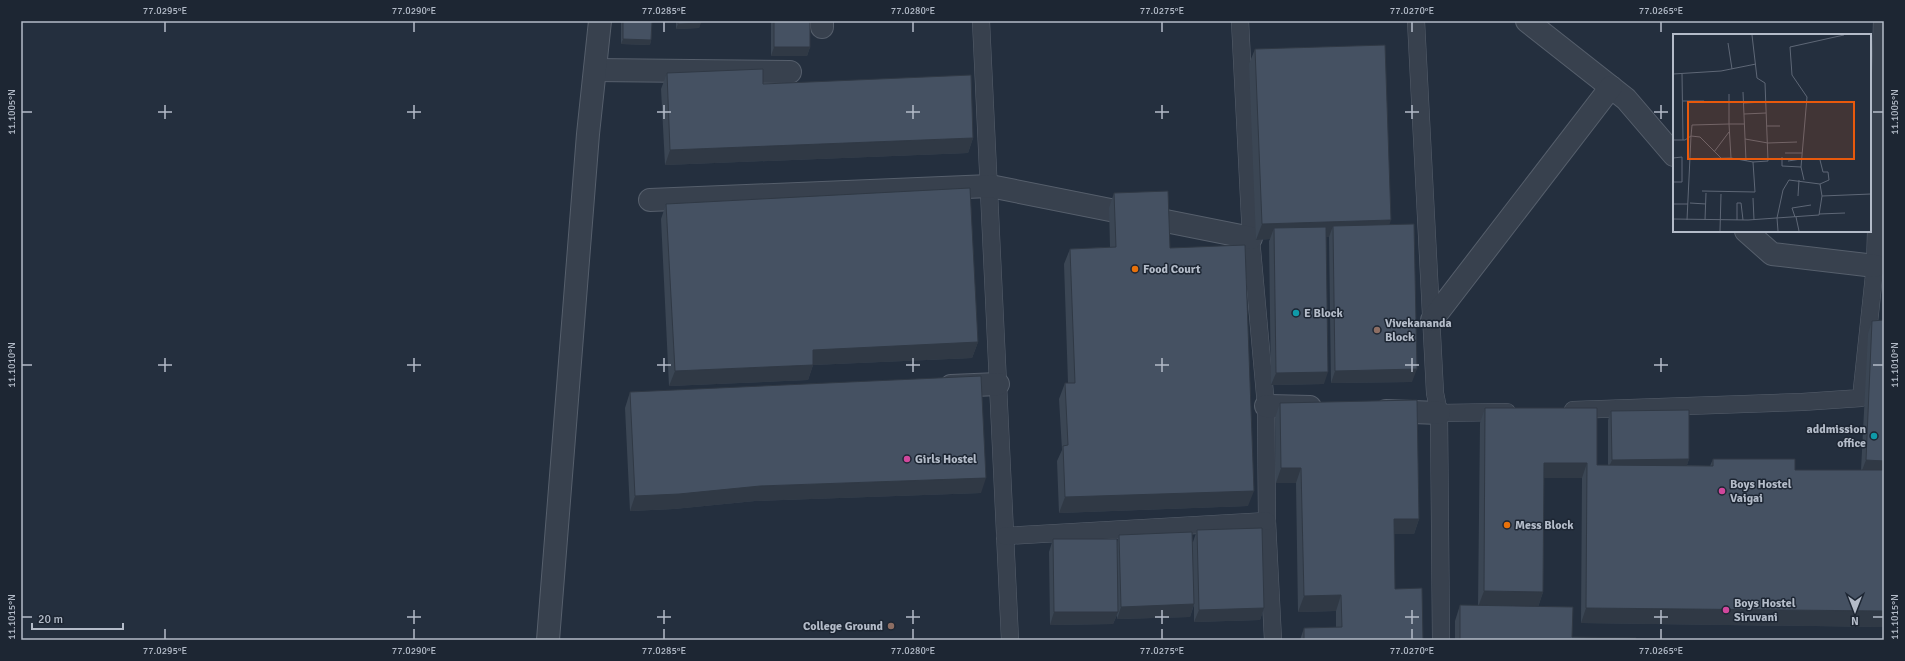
<svg xmlns="http://www.w3.org/2000/svg" width="1905" height="661" font-family="Signika,sans-serif">
<style>
.lines{fill:none;stroke-linecap:round;stroke-linejoin:round}
.service-casing{stroke:#565f6c;stroke-width:18}
.minor-casing{stroke:#565f6c;stroke-width:24}
.service{stroke:#38414e;stroke-width:17}
.minor{stroke:#38414e;stroke-width:22}
.wall{fill:#3b4654}
.shaded-wall{fill:#303945}
.building{fill:#455162;stroke:#303945}
.ticks{fill:none;stroke:#b4bcc9;stroke-width:1.5}
.food-dot{fill:#e8710a;stroke:#1d2633;stroke-width:1.5}
.culture-dot{fill:#0f9aa8;stroke:#1d2633;stroke-width:1.5}
.education-dot{fill:#8d6e63;stroke:#1d2633;stroke-width:1.5}
.hotel-dot{fill:#d1479c;stroke:#1d2633;stroke-width:1.5}
.labels{text-anchor:middle;dominant-baseline:central;stroke-width:3;stroke-linejoin:round;paint-order:stroke}
.poi-label{font-size:12px;font-weight:bold;fill:#b4bcc9;stroke:#1d2633;text-anchor:start}
.inset-road{fill:none;stroke:#5e6776;stroke-width:1}
.view{fill:#e8590c;fill-opacity:0.15;stroke:#e8590c;stroke-width:2}
.inset-edge{fill:none;stroke:#b4bcc9;stroke-width:2}
.neatline{fill:none;stroke:#b4bcc9;stroke-width:1.5}
.ticks-label{font-size:10px;text-anchor:middle;fill:#b4bcc9}
</style>
<rect width="100%" height="100%" fill="#242f3e"/>
<g class="lines">
<defs>
<g id="service">
<path d="M981 21 1010 640"/>
<path d="M1240 21 1251 238 1266 406 1267 521 1273 640"/>
<path d="M1416 21 1435 393 1439 413 1507 412"/>
<path d="M1882 21 1875 266 1884 261"/>
<path d="M1573 410 1802 402 1861 398 1875 266"/>
<path d="M1439 413 1441 640"/>
<path d="M1005 536 1267 521"/>
</g>
<g id="minor">
<path d="M822 21V27"/>
<path d="M1527 21 1626 99 1674 155"/>
<path d="M595 70 790 72"/>
<path d="M650 200 990 186 1251 238"/>
<path d="M1746 231 1772 254 1875 266"/>
<path d="M1432 320 1611 87"/>
<path d="M951 386 998 384"/>
<path d="M1266 406 1310 407"/>
<path d="M1386 411 1439 413"/>
<path d="M548 640 588 134 600 21"/>
</g>
</defs>
<use href="#service" class="service-casing"/>
<use href="#minor" class="minor-casing"/>
<use href="#service" class="service"/>
<use href="#minor" class="minor"/>
</g>
<g class="wall">
<path d="M621 21H652L651 40 650 45 621 44Z"/>
<path d="M676 21H701L699 28 676 29Z"/>
<path d="M772 21H810V47L807 56H771V23Z"/>
<path d="M1255 49 1389 224 1412 382 1331 383 1329 237H1326L1324 384 1271 385 1269 241 1270 239 1256 240 1249 64Z"/>
<path d="M667 73 763 84 973 138 968 153 665 165 661 89Z"/>
<path d="M1114 193 1170 248 1248 506 1059 513 1057 461 1062 450 1059 399 1065 383H1068L1064 264 1070 249 1110 247 1109 208Z"/>
<path d="M666 204 978 342 972 358 813 365 808 380 669 386 661 219Z"/>
<path d="M1872 321 1884 627 1581 623 1582 478H1544L1543 592 1538 607 1572 637 1636 640H1455V621L1460 605 1478 606 1480 423 1485 408 1597 465H1608V420L1611 411 1689 459 1687 465 1710 466 1713 459 1795 470H1861L1868 334Z"/>
<path d="M630 392 981 493 755 501 674 509 630 511 625 408Z"/>
<path d="M1280 403 1419 519 1414 534H1394L1395 589 1423 640H1300L1304 628 1336 627V611L1298 612 1296 483H1276L1275 418Z"/>
<path d="M1197 530 1264 608 1260 620 1194 622V605L1190 617 1117 619V615L1113 624 1050 625 1049 552 1053 539 1117 542 1119 535 1193 542Z"/>
</g>
<g class="shaded-wall">
<path d="M701 23 699 28 676 29 678 24Z"/>
<path d="M623 39 651 40 650 45 621 44Z"/>
<path d="M774 47H810L807 56H771Z"/>
<path d="M973 138 968 153 665 165 670 150Z"/>
<path d="M1391 220 1386 235 1333 226 1329 237 1274 239V228L1270 239 1256 240 1262 224Z"/>
<path d="M978 342 972 358 813 365 808 380 669 386 675 371 813 350Z"/>
<path d="M1417 369 1412 382 1331 383 1335 371Z"/>
<path d="M1328 372 1324 384 1271 385 1276 373Z"/>
<path d="M1689 459 1686 468 1608 469 1612 460Z"/>
<path d="M1866 460 1884 461V473H1861Z"/>
<path d="M1544 463H1587L1582 478H1539Z"/>
<path d="M1281 468H1301L1296 483H1276Z"/>
<path d="M986 478 981 493 755 501 674 509 630 511 635 496 760 486Z"/>
<path d="M1254 491 1248 506 1059 513 1065 497Z"/>
<path d="M1394 519H1419L1414 534H1388Z"/>
<path d="M1484 591 1543 592 1538 607H1478Z"/>
<path d="M1341 595 1336 611 1298 612 1304 596Z"/>
<path d="M1194 604 1190 617 1117 619 1121 607Z"/>
<path d="M1264 608 1260 620 1194 622 1199 610Z"/>
<path d="M1586 608 1884 611V627L1581 623Z"/>
<path d="M1054 612H1118L1113 624 1050 625Z"/>
</g>
<g class="building">
<path d="M623 21H652L651 40 623 39Z"/>
<path d="M678 21H701V23L678 24Z"/>
<rect x="774" y="21" width="36" height="26"/>
<path d="M1385 45 1391 220 1262 224 1255 49Z"/>
<path d="M763 69V84L971 75 973 138 670 150 667 73Z"/>
<path d="M970 188 978 342 813 350V365L675 371 666 204Z"/>
<path d="M1168 191 1170 248 1245 245 1254 491 1065 497 1063 446 1068 445 1065 383H1075L1070 249 1116 247 1114 193Z"/>
<path d="M1414 224 1417 369 1335 371 1333 226Z"/>
<path d="M1326 227 1328 372 1276 373 1274 228Z"/>
<path d="M1884 320V461L1866 460 1872 321Z"/>
<path d="M981 376 986 478 760 486 679 494 635 496 630 392Z"/>
<path d="M1417 400 1419 519H1394L1395 589 1422 588 1423 640H1304V628L1342 627 1341 595 1304 596 1301 468H1281L1280 403Z"/>
<path d="M1485 408H1597V465L1713 466V459H1795V470H1884V611L1586 608 1587 463H1544L1543 592 1484 591Z"/>
<path d="M1689 410V459L1612 460 1611 411Z"/>
<path d="M1262 528 1264 608 1199 610 1197 530Z"/>
<path d="M1192 532 1194 604 1121 607 1119 535Z"/>
<path d="M1053 539H1117L1118 612H1054Z"/>
<path d="M1460 605 1573 607 1572 637 1636 638V640H1460Z"/>
</g>
<path class="ticks" d="M165 22V32M414 22V32M664 22V32M913 22V32M1162 22V32M1412 22V32M1661 22V32M165 105V119M414 105V119M664 105V119M913 105V119M1162 105V119M1412 105V119M1661 105V119M22 112H32M158 112H172M407 112H421M657 112H671M906 112H920M1155 112H1169M1405 112H1419M1654 112H1668M1873 112H1883M165 358V372M414 358V372M664 358V372M913 358V372M1162 358V372M1412 358V372M1661 358V372M22 365H32M158 365H172M407 365H421M657 365H671M906 365H920M1155 365H1169M1405 365H1419M1654 365H1668M1873 365H1883M414 610V624M664 610V624M913 610V624M1162 610V624M1412 610V624M1661 610V624M22 617H32M407 617H421M657 617H671M906 617H920M1155 617H1169M1405 617H1419M1654 617H1668M1873 617H1883M165 629V639M414 629V639M664 629V639M913 629V639M1162 629V639M1412 629V639M1661 629V639"/>
<g class="food-dot">
<circle cx="1135" cy="269" r="4"/>
<circle cx="1507" cy="525" r="4"/>
</g>
<g class="culture-dot">
<circle cx="1296" cy="313" r="4"/>
<circle cx="1874" cy="436" r="4"/>
</g>
<g class="education-dot">
<circle cx="1377" cy="330" r="4"/>
<circle cx="891" cy="626" r="4"/>
</g>
<g class="hotel-dot">
<circle cx="907" cy="459" r="4"/>
<circle cx="1722" cy="491" r="4"/>
<circle cx="1726" cy="610" r="4"/>
</g>
<g class="labels">
<g class="poi-label">
<text x="1143" y="269">Food Court</text>
<text x="1304" y="313">E Block</text>
<text x="1385" y="323">Vivekananda<tspan x="1385" dy="14">Block</tspan></text>
<text x="1866" y="429" text-anchor="end">addmission<tspan x="1866" dy="14">office</tspan></text>
<text x="915" y="459">Girls Hostel</text>
<text x="1730" y="484">Boys Hostel<tspan x="1730" dy="14">Vaigai</tspan></text>
<text x="1515" y="525">Mess Block</text>
<text x="1734" y="603">Boys Hostel<tspan x="1734" dy="14">Siruvani</tspan></text>
<text x="883" y="626" text-anchor="end">College Ground</text>
</g>
</g>
<g transform="translate(1673 34)">
<rect width="198" height="198" fill="#242f3e"/>
<path class="inset-road" d="M55 9 59 35M0 40 48 37 83 30M9 40 10 106M70 58 73 127M56 60V90H71M10 67H31M70 69 93 68M71 80 93 79M94 92H107M72 105 95 109 124 108M0 106H12L18 102 14 186M41 118 56 98M112 119H129M109 123V132L128 133M0 124 9 123V148H0M17 125 58 124 80 128 95 127 92 49 84 44 79 1M49 125 27 103 18 102 19 91 56 90 58 124M115 127 128 125M131 146 128 133 134 63 119 41 117 13 171 1M147 150 156 146 155 138H150L147 126M29 157 82 158 80 128M125 162 126 146M80 164 81 186M17 169 33 170M0 170H15M146 180 172 179M122 183 119 174 138 171M123 183 126 197M0 185 75 186 146 181 149 162 198 160M32 186 33 159M64 186V169H68L70 186M47 197 48 160M105 197 104 184 110 156 116 146 147 150 149 162"/>
<path class="view" d="M15 68H181V125H15Z"/>
<rect width="198" height="198" class="inset-edge"/>
</g>
<rect width="1905" height="661" fill="none" stroke="#1d2633" stroke-width="44"/>
<g transform="translate(1855 611) rotate(180)" stroke="#1d2633" stroke-width="3" paint-order="stroke">
<path d="M0-3L7 15L0 10L-7 15Z" fill="#b4bcc9"/>
<text y="-6" font-size="11" font-weight="bold" text-anchor="middle" fill="#b4bcc9">N</text>
</g>
<path d="M32 623v6h91v-6" fill="none" stroke="#b4bcc9" stroke-width="2"/>
<text x="38" y="623" font-size="12" fill="#b4bcc9" stroke="#1d2633" stroke-width="3" paint-order="stroke">20 m</text>
<rect x="22" y="22" width="1861" height="617" class="neatline"/>
<g class="ticks-label">
<text x="165" y="14">77.0295°E</text>
<text x="414" y="14">77.0290°E</text>
<text x="664" y="14">77.0285°E</text>
<text x="913" y="14">77.0280°E</text>
<text x="1162" y="14">77.0275°E</text>
<text x="1412" y="14">77.0270°E</text>
<text x="1661" y="14">77.0265°E</text>
<text transform="translate(1894 112) rotate(-90)" y="4">11.1005°N</text>
<text transform="translate(11 112) rotate(-90)" y="4">11.1005°N</text>
<text transform="translate(1894 365) rotate(-90)" y="4">11.1010°N</text>
<text transform="translate(11 365) rotate(-90)" y="4">11.1010°N</text>
<text transform="translate(1894 617) rotate(-90)" y="4">11.1015°N</text>
<text transform="translate(11 617) rotate(-90)" y="4">11.1015°N</text>
<text x="165" y="654">77.0295°E</text>
<text x="414" y="654">77.0290°E</text>
<text x="664" y="654">77.0285°E</text>
<text x="913" y="654">77.0280°E</text>
<text x="1162" y="654">77.0275°E</text>
<text x="1412" y="654">77.0270°E</text>
<text x="1661" y="654">77.0265°E</text>
</g>
</svg>
